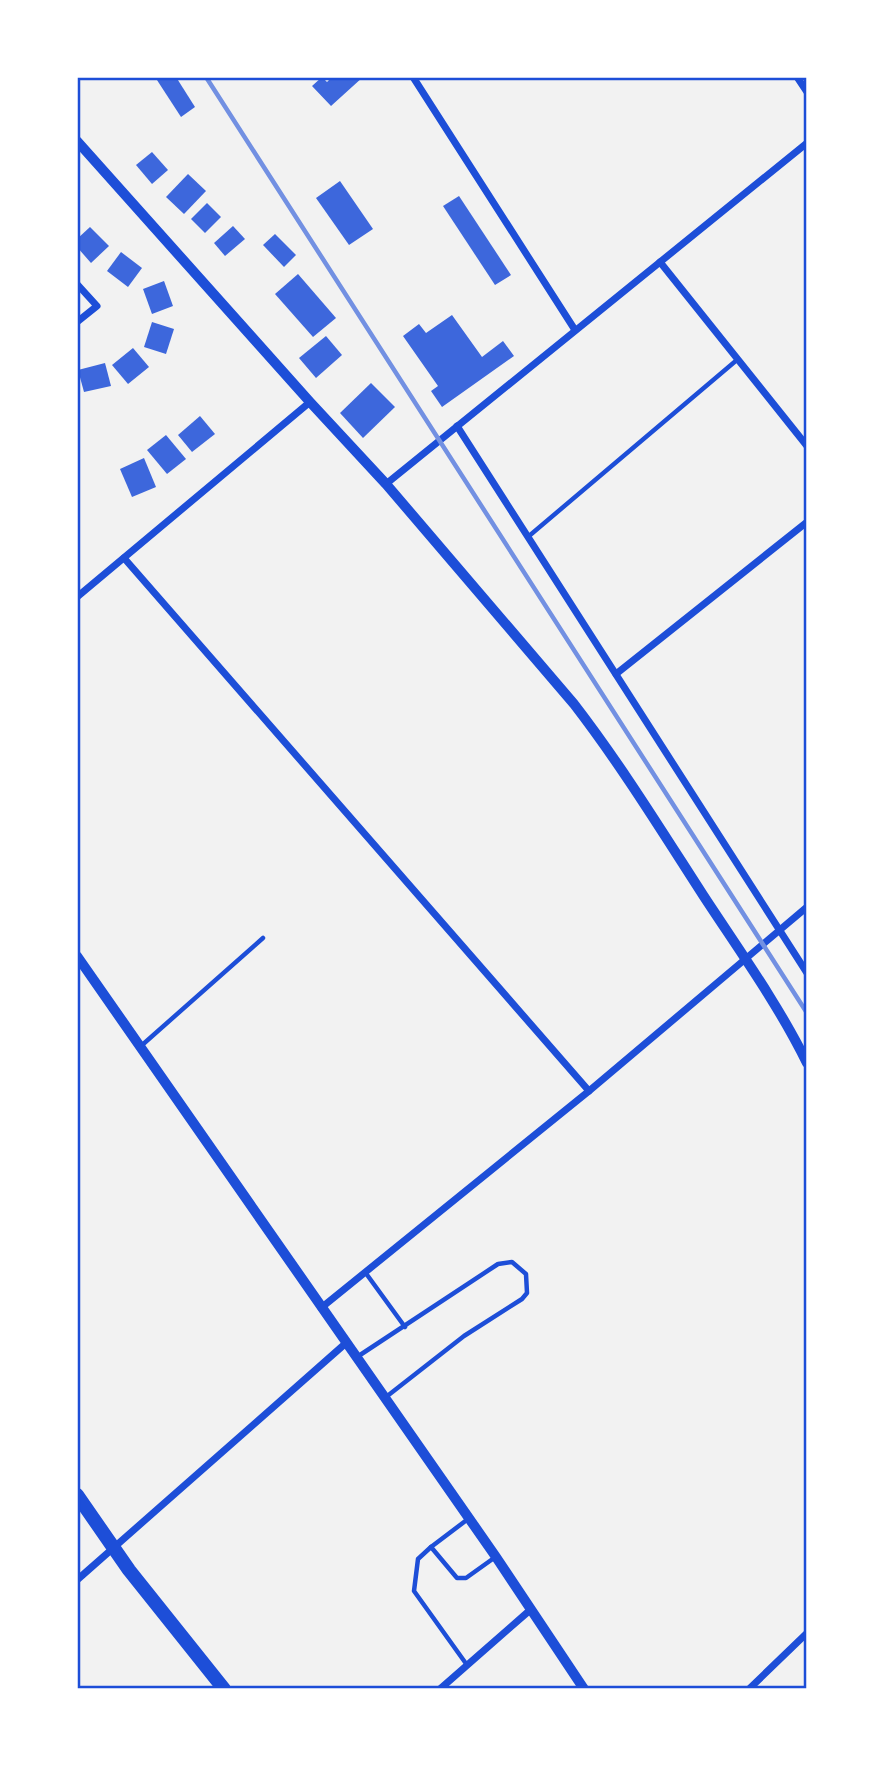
<svg xmlns="http://www.w3.org/2000/svg" width="884" height="1766" font-family="'Source Serif 4',serif">
<style>
.building{fill:#3d67dc}
.lines{fill:none;stroke-linecap:round;stroke-linejoin:round}
.service{stroke:#1d4ed8;stroke-width:4.5}
.minor{stroke:#1d4ed8;stroke-width:7}
.tertiary{stroke:#1d4ed8;stroke-width:10}
.primary{stroke:#1d4ed8;stroke-width:14}
.rail{stroke:#7290e2;stroke-width:4.5}
.neatline{fill:none;stroke:#1d4ed8;stroke-width:2.5}
</style>
<rect width="100%" height="100%" fill="#f2f2f2"/>
<g class="building">
<path d="M155 77H176L195 107 181 117Z"/>
<path d="M322 77 327 82 332 77H363L331 106 312 86Z"/>
<path d="M152 152 168 170 152 184 136 165Z"/>
<path d="M188 174 206 191 184 214 166 197Z"/>
<path d="M340 181 373 229 349 245 316 198Z"/>
<path d="M459 196 511 275 495 285 443 206Z"/>
<path d="M207 203 221 217 205 233 191 219Z"/>
<path d="M233 226 245 239 225 256 214 243Z"/>
<path d="M90 227 109 246 91 263 77 247V239Z"/>
<path d="M275 234 296 255 284 267 263 245Z"/>
<path d="M121 252 142 268 128 287 107 271Z"/>
<path d="M298 274 336 318 313 337 275 294Z"/>
<path d="M164 281 173 306 152 314 143 289Z"/>
<path d="M452 315 482 357 503 341 514 356 442 407 431 391 438 386 403 336 419 324 426 333Z"/>
<path d="M152 322 174 329 166 354 144 347Z"/>
<path d="M326 336 342 355 316 378 299 358Z"/>
<path d="M133 348 149 367 128 384 112 365Z"/>
<path d="M105 363 111 386 84 392 78 370Z"/>
<path d="M371 383 395 407 363 438 340 413Z"/>
<path d="M200 416 215 434 192 452 178 435Z"/>
<path d="M166 435 186 459 167 474 147 450Z"/>
<path d="M144 458 156 487 132 497 120 469Z"/>
</g>
<g class="lines">
<g class="service">
<path d="M529 536 738 359"/>
<path d="M141 1046 263 938"/>
<path d="M365 1272 405 1327"/>
<path d="M357 1357 498 1264 512 1262 526 1274 527 1293 522 1299 464 1336 386 1397"/>
<path d="M468 1519 431 1547 457 1578H466L494 1558"/>
<path d="M431 1547 418 1559 414 1591 467 1665"/>
</g>
<g class="minor">
<path d="M413 77 575 330"/>
<path d="M797 77 807 92"/>
<path d="M660 262 807 446"/>
<path d="M77 284 97 306 77 322"/>
<path d="M457 426 807 973"/>
<path d="M386 484 807 143"/>
<path d="M124 558 589 1091"/>
<path d="M77 597 310 402"/>
<path d="M616 674 807 522"/>
<path d="M321 1308 589 1091 807 907"/>
<path d="M77 1580 346 1343"/>
<path d="M440 1689 529 1611"/>
<path d="M749 1689 807 1633"/>
</g>
<g class="tertiary">
<path d="M77 141 310 402 386 484 574 704C621 765 661 830 703 895 739 950 778 1004 807 1063"/>
<path d="M77 956 496 1557 584 1689"/>
</g>
<path class="primary" d="M77 1495 129 1570 224 1689"/>
<path class="rail" d="M206 77 807 1013"/>
</g>
<rect width="884" height="1766" fill="none" stroke="#ffffff" stroke-width="158"/>
<rect x="79" y="79" width="726" height="1608" class="neatline"/>
</svg>
